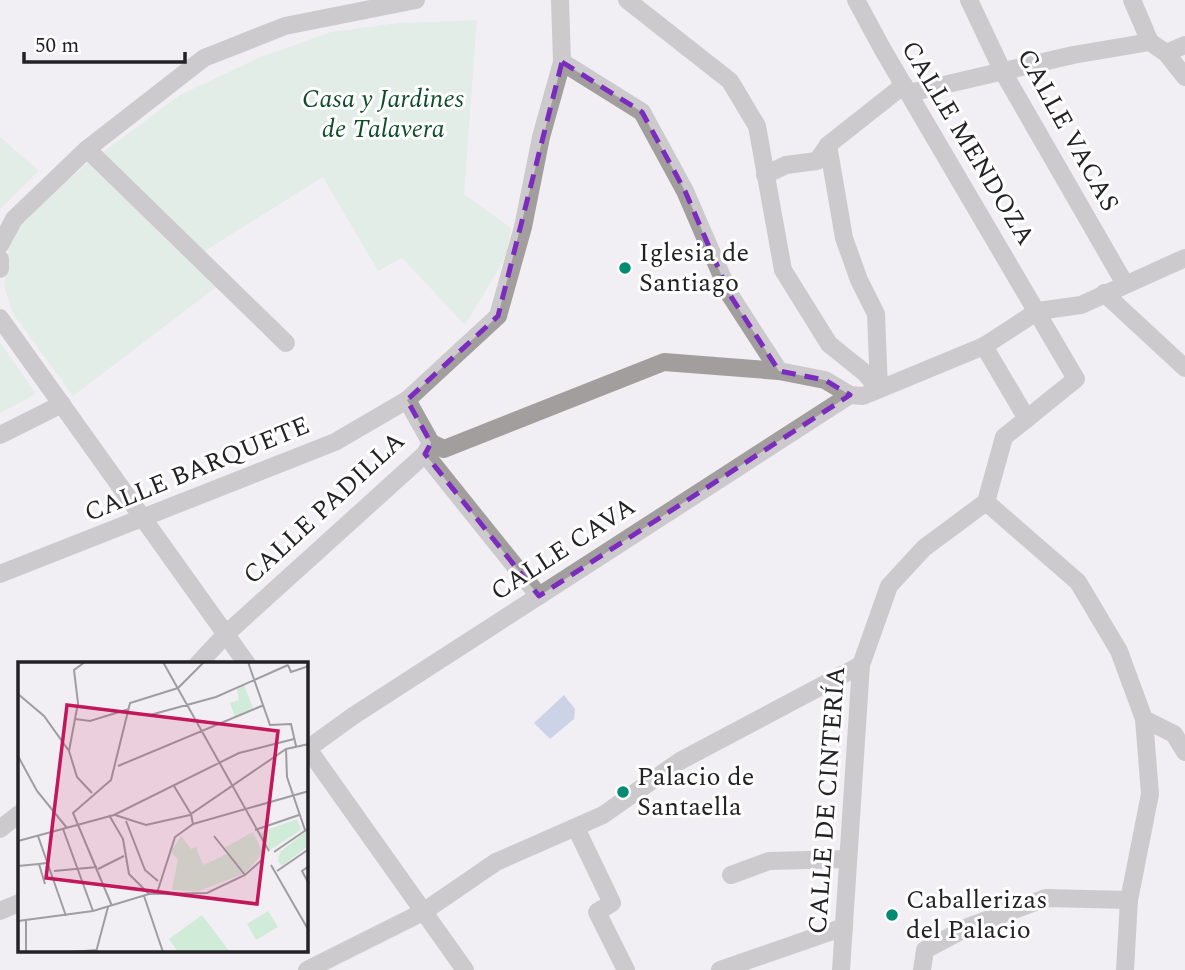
<svg xmlns="http://www.w3.org/2000/svg" width="1185" height="970" font-family="Spectral,serif">
<style>
.green{fill:#d0ebd7}
.water{fill:#9fb2d5}
.lines{fill:none;stroke-linecap:round;stroke-linejoin:round}
.minor{stroke:#a19e9d;stroke-width:18}
.marked{fill:none;stroke:#7b2cbf;stroke-width:5;stroke-dasharray:14 9;stroke-linejoin:round}
.poi-dot{fill:#008b72;stroke:#fff;stroke-width:2.5}
.labels{text-anchor:middle;dominant-baseline:central;stroke-width:6;stroke-linejoin:round;paint-order:stroke}
.park-label{font-size:26px;font-style:italic;fill:#0e4e2b;stroke:#fff}
.street-label{font-size:26px;fill:#232224;stroke:#fff}
.poi-label{font-size:26px;fill:#232224;stroke:#fff;text-anchor:start}
.inset-road{fill:none;stroke:#9f9da1;stroke-width:2}
.view{fill:#c2185b;fill-opacity:0.15;stroke:#c2185b;stroke-width:3.5}
.inset-edge{fill:none;stroke:#232224;stroke-width:3.5}
</style>
<rect width="100%" height="100%" fill="#f2eff4"/>
<g class="green">
<path d="M477 20 464 194 511 228 506 257 465 325 402 258 378 271 323 177 200 254 99 155 180 95 258 58 331 32 397 23Z"/>
<path d="M0 137 39 171 0 209Z"/>
<path d="M90 161 219 285 73 396 13 314 4 286 9 247 19 223Z"/>
<path d="M0 342 36 394 0 413Z"/>
</g>
<path class="water" d="M564 695 575 709 574 719 550 739 534 723Z"/>
<g class="lines">
<g class="minor">
<path d="M627 0 730 81 757 126 783 270 829 344 865 373 879 389"/>
<path d="M969 0 1003 72 1125 284"/>
<path d="M1132 0 1150 42 1166 53 1185 77"/>
<path d="M1166 53 1185 45"/>
<path d="M562 62 642 112 685 191 730 295 779 371"/>
<path d="M909 93 1073 55 1150 42"/>
<path d="M828 145 844 238 859 280 876 314 879 389"/>
<path d="M87 149 286 343"/>
<path d="M765 175 786 165 817 161 828 145 904 85"/>
<path d="M0 245 14 219 87 149 204 58 285 26 416 0"/>
<path d="M0 259V269"/>
<path d="M1104 293 1185 368"/>
<path d="M0 318 247 664"/>
<path d="M984 346 1027 419"/>
<path d="M850 395 863 396 984 346 1038 311 1081 305 1185 258"/>
<path d="M0 435 62 404"/>
<path d="M431 443 444 449 664 362 779 371 825 380 850 395"/>
<path d="M425 454 539 596"/>
<path d="M986 502 1078 582 1119 651 1144 719 1174 734 1185 752"/>
<path d="M0 574 335 442 407 400"/>
<path d="M198 664 226 634 425 454 431 443 407 400 498 316 523 227 541 137 562 62 560 0"/>
<path d="M306 746 465 970"/>
<path d="M306 750 353 716 850 395"/>
<path d="M576 828 612 903 597 912 626 970"/>
<path d="M0 829 19 814"/>
<path d="M731 875 769 861 847 859"/>
<path d="M0 911 19 903"/>
<path d="M307 970 423 912 496 862 603 815 680 761 861 665"/>
<path d="M720 970 844 927"/>
<path d="M841 970 861 665 889 586 924 548 986 502 1004 437 1076 379 883 50 856 0"/>
<path d="M922 970 925 950 968 927 1046 898 1129 900"/>
<path d="M1125 970 1129 900 1150 794 1144 719"/>
</g>
</g>
<path d="M0 0H1185V970H0ZM562 62 642 112 685 191 730 295 779 371 825 380 850 395 539 596 425 454 431 443 407 400 498 316Z" fill="#f2eff4" fill-opacity=".55" fill-rule="evenodd"/>
<path class="marked" d="M562 62 642 112 685 191 730 295 779 371 825 380 850 395 539 596 425 454 431 443 407 400 498 316Z"/>
<g class="poi-dot">
<circle cx="625" cy="268" r="7"/>
<circle cx="623" cy="792" r="7"/>
<circle cx="892" cy="915" r="7"/>
</g>
<g class="labels">
<g class="park-label">
<text x="383" y="99">Casa y Jardines<tspan x="383" dy="30">de Talavera</tspan></text>
</g>
<g class="street-label">
<text transform="translate(1068 130) rotate(61)">CALLE VACAS</text>
<text transform="translate(968 143) rotate(59)">CALLE MENDOZA</text>
<text transform="translate(197 469) rotate(-22)">CALLE BARQUETE</text>
<text transform="translate(324 508) rotate(-43)">CALLE PADILLA</text>
<text transform="translate(563 549) rotate(-33)">CALLE CAVA</text>
<text transform="translate(827 800) rotate(-86)">CALLE DE CINTERÍA</text>
</g>
<g class="poi-label">
<text x="639" y="253">Iglesia de<tspan x="639" dy="30">Santiago</tspan></text>
<text x="637" y="777">Palacio de<tspan x="637" dy="30">Santaella</tspan></text>
<text x="906" y="900">Caballerizas<tspan x="906" dy="30">del Palacio</tspan></text>
</g>
</g>
<g transform="translate(18 662)">
<rect width="290" height="290" fill="#f2eff4"/>
<path d="M226 23 235 46 217 55 212 41 221 38 219 27ZM279 157 283 168 252 188 241 171ZM290 168V184L264 204 260 199 262 190ZM235 170 245 191 227 211 206 186ZM163 174 173 187 178 185 185 203 209 192 225 212 181 229 154 228 160 197 153 190ZM250 249 260 265 238 278 229 262ZM184 253 212 290H160L151 277Z" fill="#d0ebd7"/>
<path class="inset-road" d="M145 0 251 189M230 0 252 63 273 62 278 84M270 3 273 10 291 4M0 32 26 54 51 89 59 115 74 131M132 53 198 35 270 3M57 57 72 59 111 47M268 87 269 115 287 168M51 89 60 41 56 8 67 0M0 94 19 129 49 166M100 104 246 43M156 124 173 152M91 153 105 177 111 212 131 232M97 153 128 163 172 153M108 159 127 208 140 219M175 162 291 129M45 167 75 249M237 168 281 153M20 174 48 254M196 174 227 213M0 179 96 153 221 91 276 77M256 190 291 166M253 203 291 269M0 204 21 202M291 204 284 209 291 222M80 207 106 194M36 209 79 205M259 209 291 187M27 222 21 202 28 201M139 231 157 175 175 162 173 152 268 87 291 82M126 234 145 290M94 244 55 151 93 118 112 41 160 26 186 0M8 258V290M0 259 75 249 131 232 189 231 227 213 245 197M53 290 78 288M78 290 90 245"/>
<path class="view" d="M49 43 260 69 239 242 28 216Z"/>
<rect width="290" height="290" class="inset-edge"/>
</g>
<path d="M24 52v10h161v-10" fill="none" stroke="#232224" stroke-width="3.5"/>
<text x="35" y="52" font-size="21" fill="#232224" stroke="#ffffff" stroke-width="5" paint-order="stroke">50 m</text>
</svg>
